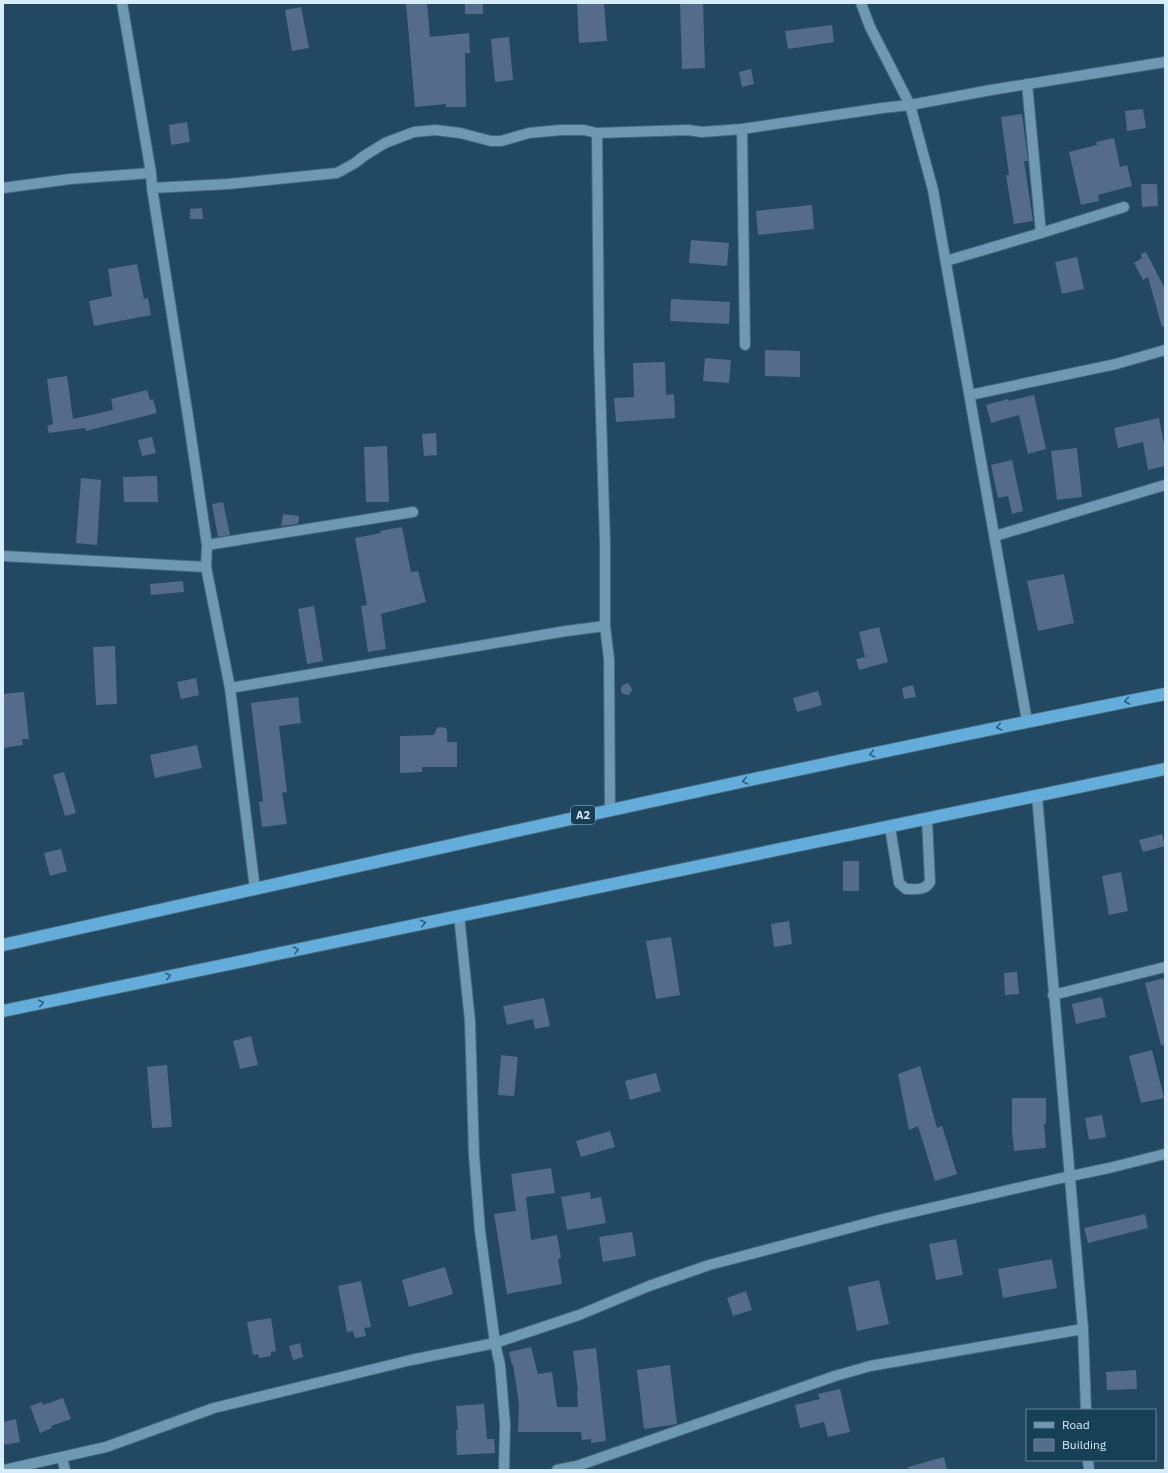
<svg xmlns="http://www.w3.org/2000/svg" width="1168" height="1473" font-family="'IBM Plex Sans',sans-serif">
<style>
.building{fill:#546b8c}
.lines{fill:none;stroke-linecap:round;stroke-linejoin:round}
.minor-casing{stroke:#43687b;stroke-width:12}
.highway-casing{stroke:#43687b;stroke-width:14}
.minor{stroke:#6f98b3;stroke-width:10}
.highway{stroke:#64adda;stroke-width:12}
.oneway{stroke:#2e607e}
.labels{text-anchor:middle;dominant-baseline:central;stroke-width:4;stroke-linejoin:round;paint-order:stroke}
.shield{fill:#173f56;stroke:#9db8c9;stroke-width:1}
.shield-label{font-size:11px;font-weight:bold;fill:#d6ecfa}
</style>
<rect width="100%" height="100%" fill="#224961"/>
<g class="building">
<path d="M406 3H427L430 37 469 33 470 53H465L466 107H446V104L415 107Z"/>
<rect x="465" y="3" width="18" height="11"/>
<path d="M577 3H604L607 41 579 43Z"/>
<path d="M680 3H703L705 68 682 69Z"/>
<path d="M301 7 309 48 292 51 285 10Z"/>
<path d="M832 25 834 42 788 49 785 31Z"/>
<path d="M509 37 513 80 495 82 491 39Z"/>
<path d="M751 69 754 84 742 87 739 72Z"/>
<path d="M1143 109 1146 128 1127 131 1125 111Z"/>
<path d="M1022 114 1028 161H1024L1033 221 1014 224 1006 175H1009L1001 117Z"/>
<path d="M187 122 190 142 171 145 169 125Z"/>
<path d="M1114 138 1120 167 1127 165 1132 186 1098 195 1099 201 1081 205 1069 152 1097 145 1096 142Z"/>
<path d="M1141 184H1157L1158 206 1142 207Z"/>
<path d="M812 205 814 229 758 235 756 211Z"/>
<path d="M202 208 203 219H190V209Z"/>
<path d="M691 240 729 243 727 266 689 263Z"/>
<path d="M1146 252 1165 289V326L1162 327 1148 277 1143 280 1134 263 1142 258 1141 254Z"/>
<path d="M1077 257 1084 289 1062 294 1055 262Z"/>
<path d="M137 264 144 299 148 298 151 315 94 326 89 301 112 296 108 269Z"/>
<path d="M671 299 730 302 729 324 670 321Z"/>
<path d="M765 350 800 351V377L765 376Z"/>
<path d="M705 358 731 360 729 383 703 381Z"/>
<path d="M665 362 666 395 674 394 675 418 616 422 614 398 634 397 633 363Z"/>
<path d="M67 376 73 419 113 410 111 399 147 390 150 400 153 399 157 413 86 431 85 428 49 433 47 426 53 424 47 379Z"/>
<path d="M1034 395 1046 449 1028 454 1019 415 991 423 986 405 1008 399 1009 401Z"/>
<path d="M1159 418 1165 450V466L1148 470 1143 442 1118 448 1114 428Z"/>
<path d="M436 433 437 455 424 456 422 434Z"/>
<path d="M152 437 156 453 142 456 138 440Z"/>
<path d="M387 446 389 502H366L364 447Z"/>
<path d="M1077 448 1082 497 1057 500 1051 451Z"/>
<path d="M1012 460 1023 511 1012 514 1008 496 998 498 991 465Z"/>
<path d="M157 476 158 502H124L123 477Z"/>
<path d="M81 478 101 480 97 545 76 543Z"/>
<path d="M223 502 230 535 218 537 212 504Z"/>
<path d="M283 514 299 516 298 524 281 526Z"/>
<path d="M402 527 411 572 418 571 426 602 381 614 386 649 368 652 361 606 367 605 355 538 381 533 380 531Z"/>
<path d="M1064 574 1074 623 1038 631 1027 581Z"/>
<path d="M183 581 184 592 151 595 150 584Z"/>
<path d="M314 606 323 661 307 664 298 609Z"/>
<path d="M879 627 888 662 859 670 856 659 865 657 859 632Z"/>
<path d="M115 646 117 704 96 705 93 647Z"/>
<path d="M196 678 199 695 181 699 177 682Z"/>
<path d="M628 683 631 687 632 690 629 695 623 694 621 691V688L623 685Z"/>
<path d="M913 685 916 697 904 699 902 688Z"/>
<path d="M818 691 822 705 797 712 793 698Z"/>
<path d="M24 692 29 739H22L23 745 3 748V694Z"/>
<path d="M298 697 301 723 279 726 287 792 282 793 287 824 262 827 259 802 263 801 251 703Z"/>
<path d="M440 727 446 728 447 731V742H457V767H422V772L400 773V736L434 735 437 728Z"/>
<path d="M197 745 202 768 155 778 150 755Z"/>
<path d="M64 772 76 813 65 816 53 775Z"/>
<path d="M1162 834 1165 846 1143 852 1139 840Z"/>
<path d="M61 849 67 871 50 876 44 853Z"/>
<rect x="843" y="861" width="16" height="30"/>
<path d="M1121 872 1128 911 1109 915 1102 876Z"/>
<path d="M789 921 792 944 774 947 771 924Z"/>
<path d="M671 937 680 995 656 999 646 941Z"/>
<path d="M1017 972 1019 994 1005 995 1004 973Z"/>
<path d="M1165 978V1045H1161L1145 983Z"/>
<path d="M1102 997 1106 1017 1076 1024 1072 1004Z"/>
<path d="M544 998 550 1026 535 1029 533 1019 507 1025 503 1006Z"/>
<path d="M251 1036 258 1065 240 1069 233 1041Z"/>
<path d="M1152 1050 1164 1098 1141 1103 1129 1056Z"/>
<path d="M501 1055 518 1057 514 1096 498 1095Z"/>
<path d="M167 1065 172 1127 152 1128 147 1067Z"/>
<path d="M920 1066 937 1128 942 1126 957 1174 935 1181 918 1126 909 1130 898 1074Z"/>
<path d="M656 1073 661 1091 630 1100 625 1081Z"/>
<path d="M1012 1098H1046V1124H1044L1046 1148 1014 1151 1012 1130Z"/>
<path d="M1102 1115 1106 1137 1089 1140 1085 1118Z"/>
<path d="M610 1131 615 1147 581 1157 576 1141Z"/>
<path d="M551 1168 555 1193 526 1197 531 1240 557 1235 561 1258 558 1259 562 1284 507 1294 494 1214 516 1211 511 1174Z"/>
<path d="M590 1192 591 1199 601 1197 606 1223 567 1230 561 1197Z"/>
<path d="M1145 1214 1148 1228 1088 1243 1084 1228Z"/>
<path d="M632 1232 636 1256 603 1262 599 1237Z"/>
<path d="M956 1239 963 1275 936 1280 929 1244Z"/>
<path d="M1052 1259 1057 1288 1003 1298 998 1269Z"/>
<path d="M445 1267 453 1294 409 1307 402 1280Z"/>
<path d="M879 1280 889 1324 857 1331 848 1287Z"/>
<path d="M361 1281 371 1327 364 1328 366 1336 355 1338 353 1331 347 1332 338 1286Z"/>
<path d="M746 1291 752 1310 733 1316 727 1298Z"/>
<path d="M271 1318 276 1351 271 1352V1356L259 1358 258 1354 253 1355 247 1322Z"/>
<path d="M300 1343 303 1357 293 1360 289 1346Z"/>
<path d="M531 1347 538 1374 552 1372 557 1407H578L577 1391H578L573 1351 596 1348 606 1441 591 1443V1439L582 1440 581 1432H518L519 1404 513 1364 512 1365 509 1352Z"/>
<path d="M670 1365 677 1424 644 1429 637 1370Z"/>
<path d="M1136 1370 1137 1389 1107 1390 1106 1372Z"/>
<path d="M840 1389 850 1432 828 1437 824 1422 800 1428 795 1405 820 1399 818 1394Z"/>
<path d="M63 1398 71 1419 51 1426 52 1428 40 1433 30 1406 42 1402 43 1405Z"/>
<path d="M484 1404 487 1439H494L495 1453 457 1455 456 1430H458L456 1406Z"/>
<path d="M16 1419 20 1442 3 1445V1422Z"/>
<path d="M944 1457 947 1470H909L908 1467Z"/>
</g>
<g class="lines">
<defs>
<g id="minor">
<path d="M122 3 151 173 152 188 189 423 207 545 206 567 230 688 255 889"/>
<path d="M861 3 870 27 910 105 933 190 1027 721"/>
<path d="M742 129 745 345"/>
<path d="M597 133 688 130 702 132 742 129 882 108 910 105 991 90 1165 62"/>
<path d="M3 188 70 179 151 173"/>
<path d="M152 188 228 184 337 173 355 163 364 156 385 143 414 132 435 130 460 133 491 141H501L529 133 561 130H584L597 133 599 351 605 542V626"/>
<path d="M1041 233 1124 207"/>
<path d="M946 261 1041 233 1027 84"/>
<path d="M970 395 1116 364 1165 350"/>
<path d="M995 536 1165 485"/>
<path d="M207 545 413 512"/>
<path d="M3 556 206 567"/>
<path d="M230 688 566 631 605 626 609 659 610 809"/>
<path d="M1037 796 1083 1329 1086 1410"/>
<path d="M890 827 899 883 906 889C915 889 925 891 930 882L927 819"/>
<path d="M459 915 470 1021 474 1155 480 1231 495 1343 500 1365 505 1424 504 1470"/>
<path d="M1053 995 1165 967"/>
<path d="M62 1458 65 1470"/>
<path d="M1088 1460 1089 1470"/>
<path d="M4 1470 106 1447 214 1408 411 1360 495 1343 579 1315 649 1286 709 1265 883 1219 1057 1179 1109 1168 1165 1154"/>
<path d="M557 1470 577 1466 835 1376 870 1366 1083 1329"/>
</g>
<g id="highway">
<path d="M3 945C390 859 776 771 1165 694"/>
<path d="M3 1011 1165 769"/>
</g>
</defs>
<use href="#minor" class="minor-casing"/>
<use href="#highway" class="highway-casing"/>
<use href="#minor" class="minor"/>
<use href="#highway" class="highway"/>
</g>
<defs><path id="oneway-chevron" d="M-2-3.5L2.5 0L-2 3.5" fill="none" stroke-width="1.6" stroke-linecap="round" stroke-linejoin="round"/></defs>
<g class="oneway">
<use href="#oneway-chevron" transform="translate(1127 701) rotate(169)"/>
<use href="#oneway-chevron" transform="translate(999 727) rotate(168)"/>
<use href="#oneway-chevron" transform="translate(872 754) rotate(168)"/>
<use href="#oneway-chevron" transform="translate(745 781) rotate(168)"/>
<use href="#oneway-chevron" transform="translate(423 923) rotate(-12)"/>
<use href="#oneway-chevron" transform="translate(296 950) rotate(-12)"/>
<use href="#oneway-chevron" transform="translate(168 976) rotate(-12)"/>
<use href="#oneway-chevron" transform="translate(41 1003) rotate(-12)"/>
</g>
<g class="labels">
<rect class="shield" x="571" y="806" width="24" height="18" rx="3"/>
<g class="shield-label">
<text x="583" y="815">A2</text>
</g>
</g>
<rect width="1168" height="1473" fill="none" stroke="#d6ecfa" stroke-width="8"/>
<rect x="1026" y="1409" width="130" height="52" fill="#173f56" stroke="#638498"/>
<rect x="1034" y="1422" width="20" height="6" fill="#6f98b3" stroke="#638498"/>
<text x="1062" y="1429" font-size="12" fill="#d6ecfa">Road</text>
<rect x="1034" y="1439" width="20" height="12" fill="#546b8c" stroke="#638498"/>
<text x="1062" y="1449" font-size="12" fill="#d6ecfa">Building</text>
</svg>
